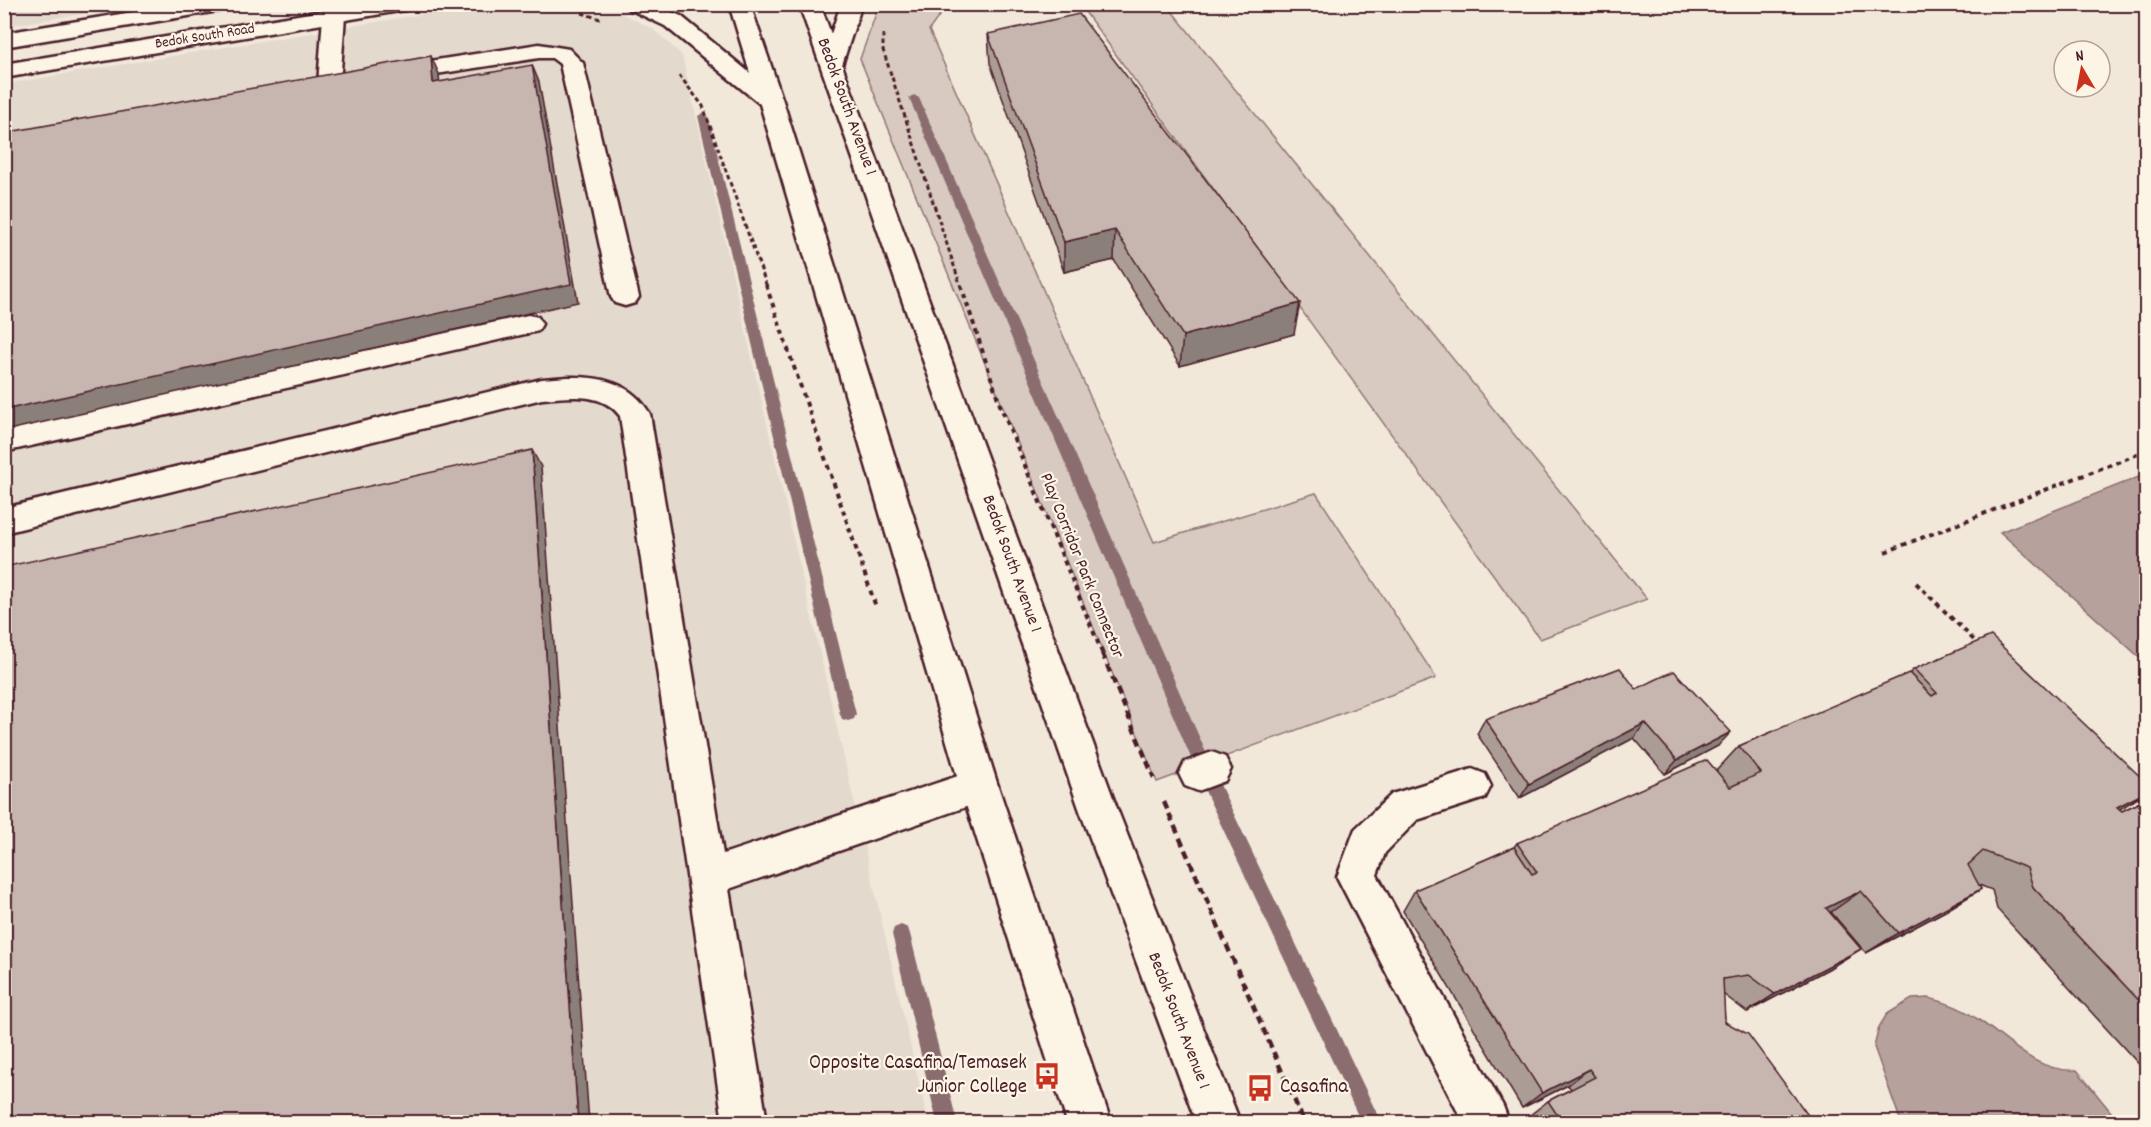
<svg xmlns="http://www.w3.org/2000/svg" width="2151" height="1127" font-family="Dekko,sans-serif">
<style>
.built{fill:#e4d9cd}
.green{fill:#d8cac0;stroke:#917476;stroke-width:1.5}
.water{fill:#b6a19c;stroke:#8b6d6f;stroke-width:1.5}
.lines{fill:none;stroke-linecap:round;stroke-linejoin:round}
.stream{fill:#8b6d6f;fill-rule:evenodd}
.minor-casing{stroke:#4a1f2b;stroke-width:5}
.major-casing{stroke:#4a1f2b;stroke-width:5}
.path-far2{stroke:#4a1f2b;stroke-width:3;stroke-dasharray:4.5 3;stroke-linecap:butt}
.path-far1{stroke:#4a1f2b;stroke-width:4;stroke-dasharray:5 4.5;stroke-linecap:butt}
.path{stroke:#4a1f2b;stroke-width:4.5;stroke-dasharray:8 5;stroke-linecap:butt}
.minor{fill:#fcf5e5;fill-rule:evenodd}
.major{fill:#fcf5e5;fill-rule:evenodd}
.wall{fill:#ab9d96;stroke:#4a1f2b;stroke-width:1.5}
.shaded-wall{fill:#8b7f7a;stroke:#4a1f2b;stroke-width:1.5}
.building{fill:#c7b6af;stroke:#4a1f2b;stroke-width:1.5}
.labels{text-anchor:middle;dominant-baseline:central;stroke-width:4.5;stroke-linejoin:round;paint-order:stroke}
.far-street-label{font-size:15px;fill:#4a1f2b;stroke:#fcf5e5}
.street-label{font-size:18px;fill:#4a1f2b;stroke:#fcf5e5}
.near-poi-label{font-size:21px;fill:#4a1f2b;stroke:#fcf5e5;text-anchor:end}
</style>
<rect width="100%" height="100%" fill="#f1e8da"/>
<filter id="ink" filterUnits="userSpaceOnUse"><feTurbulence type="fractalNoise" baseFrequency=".0167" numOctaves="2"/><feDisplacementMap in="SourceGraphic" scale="12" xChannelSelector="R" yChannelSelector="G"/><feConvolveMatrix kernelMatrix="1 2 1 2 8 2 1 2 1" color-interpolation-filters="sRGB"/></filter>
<g filter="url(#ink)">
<g class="built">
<path d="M5 4H141V5L5 26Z"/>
<path d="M471 6 621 13 653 29 682 55 928 1122H5V84Z"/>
</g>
<g class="green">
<path d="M879 5H947L929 30 1154 542 1316 493 1436 678 1157 782 860 59Z"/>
<path d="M1080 5H1167L1647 599 1540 639Z"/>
</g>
<g class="water">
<path d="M2146 474V663L2000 532Z"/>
<path d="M1929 998C1945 1002 1962 1008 1976 1018 2008 1039 2035 1073 2077 1070L2119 1122H1901L1874 1047 1879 1027 1887 1014 1912 999Z"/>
</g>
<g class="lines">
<g class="stream">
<path d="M914 95 919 98 1222 789 1381 1122H1361L1206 793 909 98Z"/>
<path d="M703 113 708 116 856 714 854 719 848 721 842 719 840 714 698 116Z"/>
<path d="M901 925 908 928 910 934 957 1122H937L892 934 894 928Z"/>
</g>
<defs>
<g id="minor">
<path d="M334 10 342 11 345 16 340 84 337 89 329 91 321 89 318 84 323 16 326 11Z"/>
<path d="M539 44 569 49 583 63 639 297 635 303 625 306 615 303 611 297 560 64 552 58H539L391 81 383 79 380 74 383 69 391 67Z"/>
<path d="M528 315 538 317 542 324 538 331 4 452V430Z"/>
<path d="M568 377C602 376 632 383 650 414L723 854 979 769 992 774 998 786 992 798 729 889 767 1122H723L620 416C602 391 569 397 542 399L4 533V508L542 379Z"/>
<path d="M1212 752 1225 757 1231 769 1225 781 1198 791 1185 786 1179 774 1185 762Z"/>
<path d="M1472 769 1485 774 1491 786 1485 798 1417 820 1385 853 1377 875 1503 1106 1509 1122H1463L1337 877 1355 829 1392 794Z"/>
</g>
<g id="major">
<path d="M182 4H234L231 8 224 10 4 47V33Z"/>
<path d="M364 4H415L412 8 405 10 4 78V64Z"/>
<path d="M624 4H653L681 16 750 73 729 4H750L783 101 998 786 1111 1122H1067L960 786 760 104 665 26 627 8Z"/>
<path d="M799 4H820L831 34 841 4H862L842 65 1118 811 1240 1122H1196L1080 811Z"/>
</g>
</defs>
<use href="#minor" class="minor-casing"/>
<use href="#major" class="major-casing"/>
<g class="path-far2">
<path d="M582 13 603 20"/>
<path d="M883 34V50L961 287"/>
<path d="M679 75 703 106 767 287"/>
</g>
<g class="path-far1">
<path d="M766 285 876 607"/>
<path d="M961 285 1000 405 1103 655"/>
<path d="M1885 552 2146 451"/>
<path d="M1916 583 1979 645"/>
</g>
<g class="path">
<path d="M1102 653 1154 778"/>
<path d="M1164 802 1304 1122"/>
</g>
<use href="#minor" class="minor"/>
<use href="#major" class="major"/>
</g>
<g class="wall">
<path d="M988 34 1294 334 1180 366 1114 260 1064 272 990 63Z"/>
<path d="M1914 669 2122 811 2146 799V1072L1997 909 1992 890 1979 885 1981 889 1947 910 1866 953 1831 912V913L1830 968 1747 1012 1723 994 1725 1022 1813 1122H1533L1529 1116 1548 1101 1571 1089 1568 1085 1522 1108 1403 911 1415 890 1514 847 1517 843 1716 771 1739 746 1909 674Z"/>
<path d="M1636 689 1718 746 1665 774 1634 738 1520 798 1477 734 1485 719Z"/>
</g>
<g class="shaded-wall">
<path d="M431 56 439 74 441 100 433 83Z"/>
<path d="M532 65 539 82 578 302 4 431V410Z"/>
<path d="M1115 230 1114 260 1064 272V242Z"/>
<path d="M1300 303 1294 334 1180 366 1183 336Z"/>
<path d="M532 450 541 467 589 1122H578Z"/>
<path d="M1645 723 1634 738 1520 798 1529 784Z"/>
<path d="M1731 732 1718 746 1665 774 1677 760Z"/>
<path d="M2146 792V793L2115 812 2117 807Z"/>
<path d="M1981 889 1947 910 1866 953 1898 933Z"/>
<path d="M1861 891 1831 912 1798 928 1826 908Z"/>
<path d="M1861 949 1830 968 1747 1012 1775 994Z"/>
<path d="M1589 1069 1568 1085 1522 1108 1542 1093Z"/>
</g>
<g class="building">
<path d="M1079 14 1300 303 1183 336 1115 230 1064 242 988 34Z"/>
<path d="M431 56 433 83 532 65 571 284 4 410V133Z"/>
<path d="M532 450 578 1122H4V567Z"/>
<path d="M1991 636 2146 782V792L2117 807 2122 811 2146 799V1008L2033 887 2027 868 1983 851 1968 865 1981 889 1898 933 1861 891 1826 908 1861 949 1775 994 1749 975 1723 979 1725 1022 1748 1034 1813 1122H1562L1548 1101 1595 1077 1589 1069 1542 1093 1415 890 1514 847 1532 874 1537 872 1517 843 1707 760 1730 787 1761 773 1739 746 1909 673 1932 696 1937 693 1914 669Z"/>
<path d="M1620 668 1636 689 1674 671 1731 732 1677 760 1645 723 1529 784 1485 719Z"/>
</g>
</g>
<defs>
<symbol id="bus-bare" viewBox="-9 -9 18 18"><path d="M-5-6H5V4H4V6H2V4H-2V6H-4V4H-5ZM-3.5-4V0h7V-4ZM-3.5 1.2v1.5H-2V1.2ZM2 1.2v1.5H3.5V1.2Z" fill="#c8321e" stroke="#fcf5e5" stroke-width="2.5" paint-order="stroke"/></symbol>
</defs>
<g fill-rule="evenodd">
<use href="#bus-bare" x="1028" y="1057" width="38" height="38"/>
<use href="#bus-bare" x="1241" y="1069" width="38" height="38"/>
</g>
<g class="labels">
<g class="far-street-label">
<text transform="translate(205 37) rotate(-9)">Bedok South Road</text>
</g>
<g class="street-label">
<text transform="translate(846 107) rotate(70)">Bedok South Avenue 1</text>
<text transform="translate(1011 564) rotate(70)">Bedok South Avenue 1</text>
<text transform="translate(1081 566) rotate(68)">Play Corridor Park Connector</text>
<text transform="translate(1178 1021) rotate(69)">Bedok South Avenue 1</text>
</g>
<g class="near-poi-label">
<text x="1027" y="1064">Opposite Casafina/Temasek<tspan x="1027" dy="24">Junior College</tspan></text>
<text x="1280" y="1088" text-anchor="start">Casafina</text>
</g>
</g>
<rect width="2151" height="1127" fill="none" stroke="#fcf5e5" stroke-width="24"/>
<rect x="12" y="12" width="2127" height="1103" fill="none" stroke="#4a1f2b" stroke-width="2" filter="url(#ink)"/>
<g transform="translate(2082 69) rotate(350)"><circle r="28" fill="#fcf5e5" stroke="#b59f9b" stroke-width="1.5"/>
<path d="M0-4.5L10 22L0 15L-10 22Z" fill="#c8321e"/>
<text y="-9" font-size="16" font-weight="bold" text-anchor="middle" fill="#4a1f2b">N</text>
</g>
</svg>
